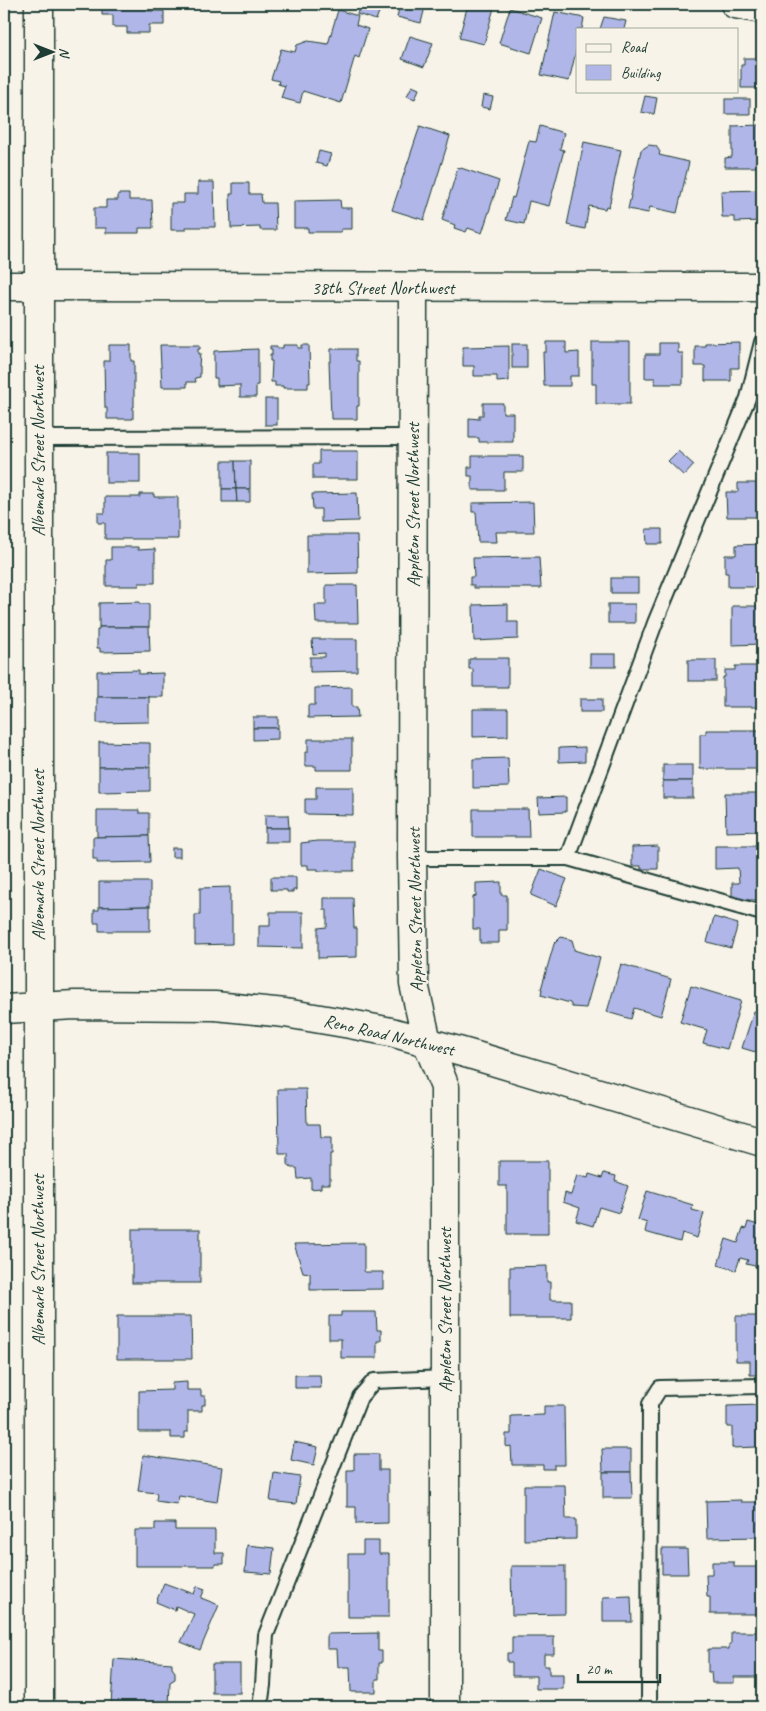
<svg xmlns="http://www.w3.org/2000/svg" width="766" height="1711" font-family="Caveat,sans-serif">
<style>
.building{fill:#b0b6e7;stroke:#1f3d34}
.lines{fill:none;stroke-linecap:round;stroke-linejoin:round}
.service-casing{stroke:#1f3d34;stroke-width:18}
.minor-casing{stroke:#1f3d34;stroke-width:31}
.tertiary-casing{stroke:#1f3d34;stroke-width:31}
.secondary-casing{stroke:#1f3d34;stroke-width:31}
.service{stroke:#f7f3e8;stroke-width:14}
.minor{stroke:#f7f3e8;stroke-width:28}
.tertiary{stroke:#f7f3e8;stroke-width:28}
.secondary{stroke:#f7f3e8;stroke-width:28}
.labels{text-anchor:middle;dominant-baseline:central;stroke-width:4;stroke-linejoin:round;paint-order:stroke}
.street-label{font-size:18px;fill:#1f3d34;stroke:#f7f3e8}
</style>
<rect width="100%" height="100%" fill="#f7f3e8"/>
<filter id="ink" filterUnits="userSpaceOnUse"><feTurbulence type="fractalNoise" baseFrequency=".02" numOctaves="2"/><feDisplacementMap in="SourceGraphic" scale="10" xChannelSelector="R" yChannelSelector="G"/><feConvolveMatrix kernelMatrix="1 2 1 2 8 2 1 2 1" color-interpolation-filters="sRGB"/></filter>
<g filter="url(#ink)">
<g class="building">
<path d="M102 4H148V11H164V25H149V33H127V27H113V15H102Z"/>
<path d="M361 4H382L376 20 357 14Z"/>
<path d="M400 4H439L437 10 425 7 421 23 397 17Z"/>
<path d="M468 4H495L484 44 459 38Z"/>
<path d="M510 8 542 18 531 53 499 43Z"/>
<path d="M338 10 358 16 356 25 368 29 359 58 355 56 341 103 303 91 300 103 281 98 285 86 278 84 279 81 271 79 281 49 295 52 297 45 308 41 328 44Z"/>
<path d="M555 12 584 18 582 29H577V47L569 81 541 75Z"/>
<path d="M604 17 626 21 624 29H600Z"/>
<path d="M410 36 433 43 424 67 402 59Z"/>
<path d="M744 58H762V88H741V65H744Z"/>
<path d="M412 86 419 89 415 99 407 96Z"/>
<path d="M483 95 493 97 490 109 481 107Z"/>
<path d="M645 96 657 98 654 114 641 112Z"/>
<rect x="725" y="99" width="25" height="15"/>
<path d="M762 125V154H759V167H725V158L732 157V126Z"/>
<path d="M420 126 450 136 424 220 392 210Z"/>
<path d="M540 126 564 133 560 149 564 150 549 206 529 201 524 224 506 220 512 197 514 198 529 141 536 142Z"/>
<path d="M584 142 621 150 609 207 606 206 605 209 589 206 585 229 567 225Z"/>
<path d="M649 145 656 146 660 152 659 155 689 162 677 213 650 207 648 213 628 209 641 150Z"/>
<path d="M319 151 331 154 327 166 316 163Z"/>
<path d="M458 167 499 181 482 233 468 228 466 232 454 228 455 225 442 220Z"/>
<path d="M198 182H214L215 227H186V230H171V203H184V194H198Z"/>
<path d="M233 183H249V194H261L262 203H275L276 230H260V227L231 228 230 194H233Z"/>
<path d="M762 190V221L735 222V217H722L721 191Z"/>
<path d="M118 194H129V200H152L153 228H139V233H106V228H94V208H106V200H118Z"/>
<path d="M340 200 341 208H352V229H341V232H308V228H294V201Z"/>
<path d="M546 342H566V353L579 352V376H570V386H544L543 352H546Z"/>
<path d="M592 342H630V404H596V384H592Z"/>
<path d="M739 342V368H731V381H705V366H695V346H705V343Z"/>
<path d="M659 343H678V353H683V384H655V378H645V354H659Z"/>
<rect x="512" y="344" width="15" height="24"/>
<path d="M109 345H131V361H134V407H133V419H107V408H105L104 361H109Z"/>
<path d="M160 345H200V349H198V354H200L199 366H200V377L195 378 196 382H187V387H162Z"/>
<path d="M283 345H298V348H302V345H309L310 383H308V388H283V386H275V382H271L272 361H270V355H272V349H270V346H277V348H283Z"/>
<path d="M509 346V381L497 382V376H474V366H463V347Z"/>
<path d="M258 349V385H256V397H240V385L217 386V378H214V351Z"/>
<path d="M331 349H356V361H359V406H357V419H331L329 361H331Z"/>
<rect x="265" y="399" width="12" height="26"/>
<path d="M483 403H503V413H513V442H479V438H469V418L479 419V415H483Z"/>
<rect x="758" y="418" width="4" height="38"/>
<path d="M319 451H358V479H313V464H319Z"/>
<path d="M678 451 694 465 684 476 668 461Z"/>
<rect x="106" y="453" width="34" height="30"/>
<path d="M472 456H523V472H504V490H472V476H468V467H472Z"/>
<path d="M222 461H235L236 489H222Z"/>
<path d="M235 461H250V489H236Z"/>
<path d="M738 483H762V517H727L726 492H738Z"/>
<path d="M222 489H236L237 502H222Z"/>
<path d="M236 489H250V502H237Z"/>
<path d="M357 493 358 521 321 522V509H313L312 494Z"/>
<path d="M140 494H154V497H178V539H105V523H98V513H105V497H140Z"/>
<path d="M533 502 534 532H496L497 542H478L476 512H472V503Z"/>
<path d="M646 529H662V544H647Z"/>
<path d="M307 535H357L358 573 307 574Z"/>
<path d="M762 544V580H759V587H728V573H725V555H736V545Z"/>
<path d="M111 547H138V550L155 549V583H139V586H106V560H111Z"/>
<path d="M539 557 541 588H474V585H470V577H474L473 558Z"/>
<rect x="611" y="578" width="27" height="15"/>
<path d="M326 585H357L358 623H316L315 605H326Z"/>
<path d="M140 602V604H149V627H99V603Z"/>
<path d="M508 604V622H518V639L474 641 473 605Z"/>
<rect x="608" y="604" width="27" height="19"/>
<path d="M732 606H762V644L732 645Z"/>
<path d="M99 627H149L150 651 100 652V648H97V630H99Z"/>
<path d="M312 639H357V671L310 672V657H325V653L313 654Z"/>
<rect x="590" y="654" width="26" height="13"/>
<path d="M473 658H508V687H473V669H469V659H473Z"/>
<rect x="688" y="660" width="28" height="21"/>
<path d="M735 666H762V707H723V677H725V670H735Z"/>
<path d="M139 670V674L163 673V697H97V671Z"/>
<path d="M352 687V707H357L358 717 308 718V705H315V688Z"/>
<path d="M97 697H149V722L97 723Z"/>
<rect x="580" y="699" width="22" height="13"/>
<path d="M473 709H508V736L473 737Z"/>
<rect x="253" y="717" width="25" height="11"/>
<path d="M253 728H278V739L253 740Z"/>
<path d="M706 730H762V769H700V734H706Z"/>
<path d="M308 739H352V770H316V766H305V752H308Z"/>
<path d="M99 742 150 743V767H99Z"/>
<path d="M585 747V761L559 762V748Z"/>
<path d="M508 758 509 787 473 788V759Z"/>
<rect x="663" y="765" width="30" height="16"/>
<path d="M99 767H150V791L99 792Z"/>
<rect x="663" y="781" width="30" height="17"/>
<path d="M316 787H353V815L305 814V799H316Z"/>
<path d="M725 793H762V831L726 832Z"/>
<path d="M566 797V812L539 813 538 798Z"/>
<path d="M473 809H528L529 837H473Z"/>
<path d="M97 810H139V813H149V836L97 837Z"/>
<path d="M265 815H288L289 828H265Z"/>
<rect x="265" y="828" width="24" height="14"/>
<path d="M149 836 150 862 97 863V859H93V837Z"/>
<path d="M318 841H354V871H318V869H308V865H301V843Z"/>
<path d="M658 846V869H641V866H632V847Z"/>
<path d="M715 846H762V900H732V883H739L738 868 715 869Z"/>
<rect x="172" y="848" width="8" height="9"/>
<path d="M541 869 567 879 556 906 531 895Z"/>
<path d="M271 877H296V890H293V892H287V890H271Z"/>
<path d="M99 882H150V906L99 907Z"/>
<path d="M501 882V895H507V930H499V943H480V929H473V897L476 896V883Z"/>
<path d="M230 887V915H232V944L195 945V915H200V888Z"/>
<path d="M324 898H353L354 928H357V957L318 958V928L327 927V910H324Z"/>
<path d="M150 906V931H99V923H94V910H99V907Z"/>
<path d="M270 912H303V948L259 947V926H270Z"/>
<path d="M714 917 738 924 731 948 707 942Z"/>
<path d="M561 937 572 940 574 947V950L600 958 586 1008 572 1007 570 1003 541 995 542 989H541L554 944Z"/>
<path d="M621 964 671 979 661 1016 634 1008 631 1019 607 1012Z"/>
<path d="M691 986 741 1001 727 1049 703 1043 707 1030 680 1022Z"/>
<path d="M754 1011 762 1014V1054L742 1048Z"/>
<path d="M278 1089H306L307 1124H320L321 1137H332V1154H330V1184H321V1188L311 1189V1178L298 1179 297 1168H291L288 1164V1154H279Z"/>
<path d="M499 1161H548V1234H507V1186H499Z"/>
<path d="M604 1173 616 1176 615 1181 628 1186 619 1213 599 1207 593 1226 576 1221 580 1208 563 1202 565 1193 571 1195 577 1175 588 1178 589 1174 602 1178Z"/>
<path d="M647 1191 693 1205 692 1210 704 1213 697 1238 682 1233 680 1242 645 1232 647 1223 638 1220Z"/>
<path d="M748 1222 762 1226V1264L756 1262 755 1266 746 1264 748 1260 740 1258 736 1270 718 1265 726 1239 738 1243 743 1228 746 1229Z"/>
<rect x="132" y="1229" width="68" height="54"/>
<path d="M364 1243V1272H383V1289L310 1290V1273L303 1272 294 1244Z"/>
<path d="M547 1266V1282H550V1300H571V1318H510V1267Z"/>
<path d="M341 1312H376L377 1330H381V1341H377V1358H341V1339H329V1316H341Z"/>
<path d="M117 1316H191L192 1359H117Z"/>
<path d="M736 1316H762V1375H750V1361H736Z"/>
<path d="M295 1375H320L321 1388H295Z"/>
<path d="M187 1382V1390H201V1396H205V1405H202V1411H188V1432H185V1438H171V1432H139V1391L172 1390V1383Z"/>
<path d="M762 1405V1464H761V1454H757V1447L732 1448V1427H727V1406Z"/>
<path d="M544 1406H564L565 1465H554V1469H543V1465H512L511 1446 506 1447V1434H511V1416L544 1415Z"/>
<path d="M294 1442 318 1447 314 1465 291 1460Z"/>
<path d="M602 1449H631V1472H603Z"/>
<path d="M354 1454H379V1470H388V1523L356 1524V1507H347V1470H354Z"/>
<path d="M143 1455 222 1467 217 1502 179 1496 177 1504 156 1501 157 1493 138 1491Z"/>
<path d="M603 1472H631L632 1498H603Z"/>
<path d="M274 1473 300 1477 296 1504 270 1501Z"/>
<path d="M524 1485H565L566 1519H576V1539L524 1540Z"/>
<path d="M741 1500V1502H762V1537L707 1538 706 1501Z"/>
<path d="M155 1523H175V1530H215V1553H224V1564H215V1566H135V1530H155Z"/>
<path d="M363 1541H379V1554H389V1617H348V1554H363Z"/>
<path d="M247 1545 274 1548 271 1574 245 1572Z"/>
<path d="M662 1549H687L688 1574H662Z"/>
<path d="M712 1562H734V1567H762V1614H710V1597H707L706 1574H712Z"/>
<path d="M511 1566H565V1614L512 1615Z"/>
<path d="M164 1583 194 1594 197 1586 205 1589 201 1598 219 1605 200 1650 181 1642 194 1614 176 1606 175 1610 156 1602Z"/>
<path d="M631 1596 632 1622H603V1597Z"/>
<path d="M731 1632H762V1677H734V1683H712L711 1672H708V1649H729V1644H731Z"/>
<path d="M378 1633V1651H382V1663H379V1679H376V1692H351L350 1667H338L337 1649H327V1634Z"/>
<path d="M512 1637H554V1654H544V1666H549V1674H563V1689H536V1676H512V1662H507V1653H512Z"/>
<path d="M114 1659 172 1663V1668L175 1672V1679L170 1682 169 1707 111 1705Z"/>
<rect x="212" y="1664" width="28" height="29"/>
<rect x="513" y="1706" width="36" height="1"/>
</g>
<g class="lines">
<defs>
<g id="service">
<path d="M38 438 413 437"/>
<path d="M412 858H568L655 623 748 398 762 342"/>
<path d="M568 858 762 913"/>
<path d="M260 1707 263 1685 266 1635 360 1397 374 1381 445 1378"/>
<path d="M649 1707 650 1404 660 1388 762 1386"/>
</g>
<g id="minor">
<path d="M735 4 762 9"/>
<path d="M4 286 762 287"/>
<path d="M413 288 412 858 414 984 427 1042 445 1087V1707"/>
</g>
<path id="tertiary" d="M39 1707V4"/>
<path id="secondary" d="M4 1009 75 1005 215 1006 285 1013 350 1024 391 1032 476 1056 762 1142"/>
</defs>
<use href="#service" class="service-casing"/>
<use href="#minor" class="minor-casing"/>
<use href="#tertiary" class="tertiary-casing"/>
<use href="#secondary" class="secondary-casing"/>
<use href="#service" class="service"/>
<use href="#minor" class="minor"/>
<use href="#tertiary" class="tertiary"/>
<use href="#secondary" class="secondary"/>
</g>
</g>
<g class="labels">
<g class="street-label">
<text x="383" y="288">38th Street Northwest</text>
<text transform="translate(38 451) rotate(-90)">Albemarle Street Northwest</text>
<text transform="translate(413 505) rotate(-90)">Appleton Street Northwest</text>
<text transform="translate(38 855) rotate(-90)">Albemarle Street Northwest</text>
<text transform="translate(415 910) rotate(-91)">Appleton Street Northwest</text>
<text transform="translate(389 1035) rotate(13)">Reno Road Northwest</text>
<text transform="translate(38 1260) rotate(-90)">Albemarle Street Northwest</text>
<text transform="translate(445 1310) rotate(-90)">Appleton Street Northwest</text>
</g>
</g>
<rect width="766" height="1711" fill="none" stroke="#f7f3e8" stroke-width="20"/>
<rect x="10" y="10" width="746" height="1691" fill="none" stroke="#1f3d34" stroke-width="2" filter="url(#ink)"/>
<rect x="576" y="28" width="162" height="65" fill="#f7f3e8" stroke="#a1aaa0"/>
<rect x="586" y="44" width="25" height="8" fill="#f7f3e8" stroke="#a1aaa0"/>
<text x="621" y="52" font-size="15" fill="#1f3d34">Road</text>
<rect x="586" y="65" width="25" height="15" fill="#b0b6e7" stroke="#a1aaa0"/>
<text x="621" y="78" font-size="15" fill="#1f3d34">Building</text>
<g transform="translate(52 52) rotate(90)" stroke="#f7f3e8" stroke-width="4" paint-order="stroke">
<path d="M0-4L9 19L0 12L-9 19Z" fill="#1f3d34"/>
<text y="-8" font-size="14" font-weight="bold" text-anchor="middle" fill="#1f3d34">N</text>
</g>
<path d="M578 1674v8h82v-8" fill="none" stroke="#1f3d34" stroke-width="2.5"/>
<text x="586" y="1674" font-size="15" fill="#1f3d34" stroke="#f7f3e8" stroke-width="4" paint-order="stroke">20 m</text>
</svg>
